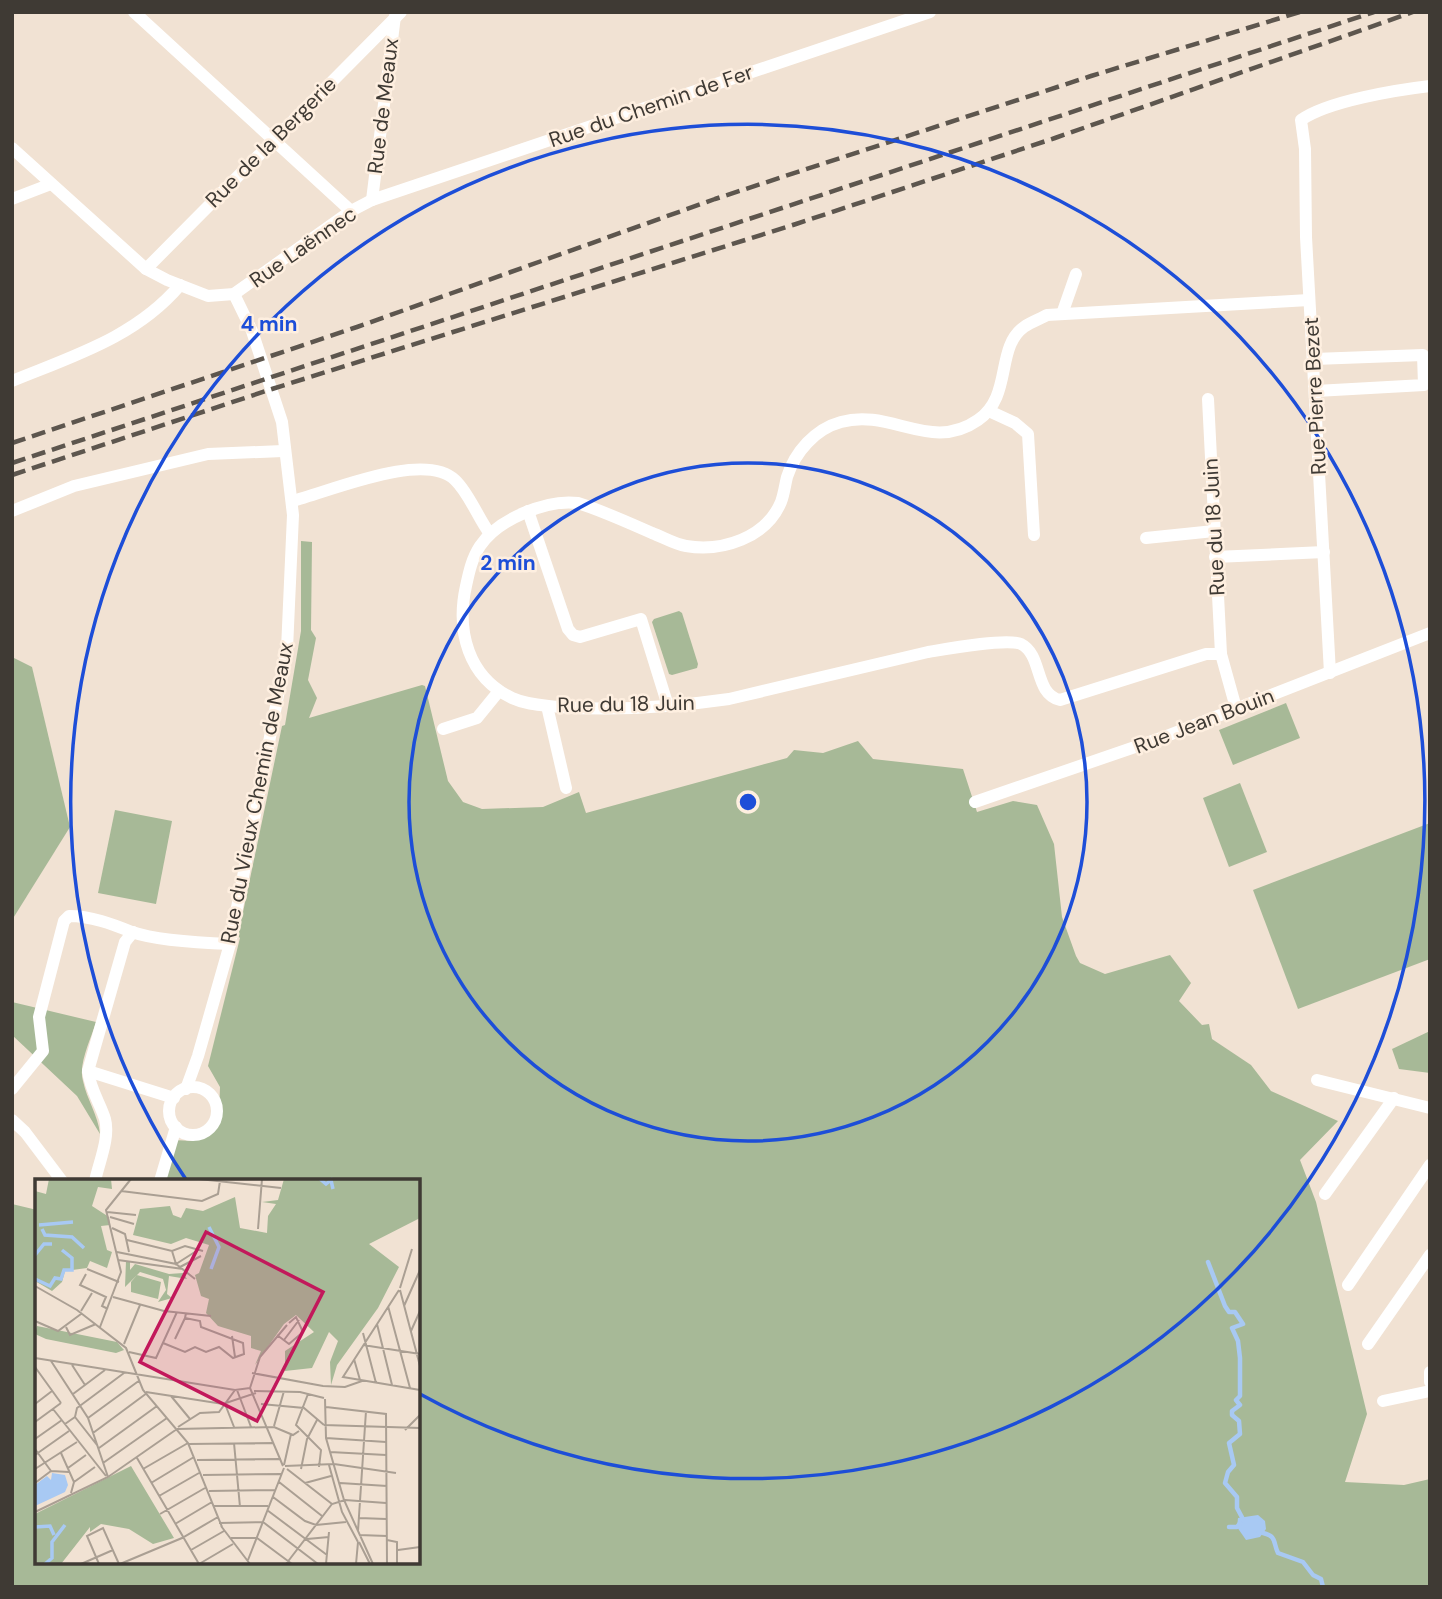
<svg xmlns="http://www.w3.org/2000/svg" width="1442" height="1599" font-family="'DM Sans',sans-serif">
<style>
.green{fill:#a7b997}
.water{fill:#a8c9f3}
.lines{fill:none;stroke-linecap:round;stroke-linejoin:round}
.stream{stroke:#a8c9f3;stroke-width:4.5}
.minor{stroke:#fff;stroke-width:12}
.rail{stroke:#5d564e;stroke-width:4.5;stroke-dasharray:14 7;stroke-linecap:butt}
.ring{fill:none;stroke:#1d4ed8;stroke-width:3.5}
.labels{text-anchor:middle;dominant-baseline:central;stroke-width:5;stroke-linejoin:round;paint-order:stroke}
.street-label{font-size:21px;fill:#3f3a34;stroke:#feefe0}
.inset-river{fill:none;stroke:#a8c9f3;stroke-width:3.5}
.inset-road{fill:none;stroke:#aa9f93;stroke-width:2}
.view{fill:#c2185b;fill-opacity:0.15;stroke:#c2185b;stroke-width:3.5}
.inset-edge{fill:none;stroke:#3f3a34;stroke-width:3.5}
.centre{fill:#1d4ed8;stroke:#feefe0;stroke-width:3.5}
.ring-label{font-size:21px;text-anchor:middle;font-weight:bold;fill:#1d4ed8;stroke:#feefe0;stroke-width:5;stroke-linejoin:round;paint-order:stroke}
</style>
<rect width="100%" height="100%" fill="#f1e2d3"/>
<g class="green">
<path d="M301 541 312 542 311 630 316 638 308 680 317 698 309 718 422 685 425 686 448 781 463 802 482 809 543 807 579 792 586 813 787 758 794 750 823 753 858 741 873 759 963 769 977 812 1013 801 1037 805 1054 844 1062 917 1076 956 1080 963 1105 974 1170 955 1191 983 1179 1001 1202 1025 1209 1024 1212 1039 1251 1065 1271 1091 1338 1121 1300 1160 1316 1202 1367 1414 1345 1482 1404 1485 1430 1479V1587H12V1204L37 1210V1562H418V1181H161L173 1140 193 1141 219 1115 220 1087 208 1066 240 938 238 936 282 726 285 725 301 631Z"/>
<path d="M679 611 682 613 698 664 697 668 672 675 669 674 652 622 654 619Z"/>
<path d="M12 657 32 667 70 827 12 920Z"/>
<path d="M1286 703 1300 738 1233 765 1219 730Z"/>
<path d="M1240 783 1267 852 1229 867 1203 798Z"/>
<path d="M115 810 172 821 156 904 98 893Z"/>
<path d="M1430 823V959L1298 1009 1253 890Z"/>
<path d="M12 1002 96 1022C91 1039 78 1064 83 1081 87 1100 98 1115 100 1134L77 1096 12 1035Z"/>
<path d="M1430 1031V1073L1399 1069 1392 1049Z"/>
</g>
<path class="water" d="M1258 1515 1265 1521 1266 1529 1260 1537 1246 1540 1237 1527 1238 1518Z"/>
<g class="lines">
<g class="stream">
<path d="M1208 1262 1225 1306 1229 1312H1235L1243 1324 1232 1328 1238 1341 1240 1358V1396L1236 1400 1240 1405 1232 1411V1415L1239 1421 1240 1434 1229 1443 1234 1465 1228 1472 1225 1483 1237 1497V1508L1244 1521"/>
<path d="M1229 1527H1237L1240 1523"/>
<path d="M1259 1532C1278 1536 1272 1540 1278 1553L1303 1562 1313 1575 1321 1579 1323 1587"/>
</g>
<g class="minor">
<path d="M134 12 351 211"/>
<path d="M12 148 146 269 167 280 208 296 234 294 351 211 372 200 930 12"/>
<path d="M12 199 51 184"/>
<path d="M372 200 395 16"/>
<path d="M146 269 401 12"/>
<path d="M1062 314 1076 274"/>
<path d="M1314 359 1423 355 1424 385 1316 391"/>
<path d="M12 381C73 356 136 337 180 285"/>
<path d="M1208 399 1221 654"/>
<path d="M989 411 1015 423 1028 434 1034 535"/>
<path d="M292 501C329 492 424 450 455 480 469 493 478 518 490 534"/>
<path d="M12 511 74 486 208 454 283 451"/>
<path d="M528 511 568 629 573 635 580 637 641 619 668 706"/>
<path d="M1146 538 1214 531"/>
<path d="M1215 557 1324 552"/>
<path d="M1330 673 1306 237 1305 149 1301 120C1328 101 1396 90 1430 86"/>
<path d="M547 706 566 788"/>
<path d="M1236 708 1221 654H1206L1060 700C1034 694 1043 655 1021 644 1006 638 946 649 928 652L729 699C673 707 615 711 559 707 543 705 527 705 512 698 468 677 456 631 466 586 469 572 472 558 480 546 498 519 547 499 578 503 603 511 627 522 652 533 663 537 674 544 686 546 722 552 766 538 781 502 784 494 785 485 787 477 795 452 815 429 841 422 891 408 931 453 978 420 1013 396 995 348 1024 327 1031 322 1040 319 1047 315L1309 300"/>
<path d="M443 729 477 718 499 691"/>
<path d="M975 802 1164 737 1430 633"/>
<path d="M88 1071 174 1098"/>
<path d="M1317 1080 1430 1108"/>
<circle cx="193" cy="1111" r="24"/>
<path d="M12 1089 43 1051 39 1017 64 921 69 916C91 916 112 924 132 932 158 941 203 943 230 944"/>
<path d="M186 1089 198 1056 230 944 287 649 293 515 282 422 252 331 234 294"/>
<path d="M12 1120 25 1132 62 1181"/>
<path d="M95 1181C99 1162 110 1138 105 1119 100 1103 90 1089 88 1071L125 942 133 932"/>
<path d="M160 1181 176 1127"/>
<path d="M1325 1194 1394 1098"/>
<path d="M1348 1285 1430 1165"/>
<path d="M1368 1344 1430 1255"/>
<path d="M1430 1372V1382"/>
<path d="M1383 1401 1430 1391"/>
</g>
<g class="rail">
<path d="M12 443 357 327 715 199 1091 76 1300 12"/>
<path d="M12 463 1374 12"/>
<path d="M12 475 272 389 796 224 1055 138 1413 12"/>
</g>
</g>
<g class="ring">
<circle cx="748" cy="802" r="339"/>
<path d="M187 1181A677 677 0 1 1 420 1394"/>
</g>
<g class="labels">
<g class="street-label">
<text transform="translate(383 106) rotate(-83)">Rue de Meaux</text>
<text transform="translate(651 106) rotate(-19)">Rue du Chemin de Fer</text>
<text transform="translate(271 142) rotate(-45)">Rue de la Bergerie</text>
<text transform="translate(303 247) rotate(-35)">Rue Laënnec</text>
<text transform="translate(1315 396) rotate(-93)">Rue Pierre Bezet</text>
<text transform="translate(1214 527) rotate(-93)">Rue du 18 Juin</text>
<text transform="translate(626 704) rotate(-1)">Rue du 18 Juin</text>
<text transform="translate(1204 721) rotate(-21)">Rue Jean Bouin</text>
<text transform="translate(257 793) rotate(-79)">Rue du Vieux Chemin de Meaux</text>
</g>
</g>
<g transform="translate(35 1179)">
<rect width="385" height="385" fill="#f1e2d3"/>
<path d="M14 0H76L77 10 63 8 57 27 74 38 75 46 66 47 72 71 77 73 72 89 55 82 52 89 30 92 27 103 17 112 0 102V12L11 15ZM249 0H385V39L334 65 364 88 343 129 302 186 296 206 295 183 303 162 294 153 277 189 250 192V172L279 153 261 136 249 145 220 186 226 172 216 169V157L183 147 171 134 174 120 166 117 160 96 164 94 174 66 151 59 136 65 98 56 105 30 135 27 138 36 146 39 151 29 168 32 200 18 205 49 232 54 233 37 241 25 227 23 243 21ZM91 82H95V91L100 85 134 95 148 94 152 100 134 97 132 115 137 119 123 123 131 111 128 100 105 93 90 108ZM102 96 126 103 123 120 96 113V103ZM2 147 82 163 89 171 81 174 11 160 0 155ZM96 287 139 359 118 365 94 350 66 345 55 353V348L26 385H0V335Z" fill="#a7b997"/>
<path d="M17 294 30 296 33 306 30 313 0 327V306L12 297 16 301Z" fill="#a8c9f3"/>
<path class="inset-river" d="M285 0 291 5 296 1 298 10M4 46 38 43M174 48 184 68 176 90M7 50 10 56 37 58 49 69M0 76 9 65H17M0 100 15 107 20 99 26 100 29 91H37V79L27 71M0 348 15 347 19 356M10 385 17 379V363L30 346"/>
<path class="inset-road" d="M164 0 246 9M86 12 167 22 183 15 185 2M72 33 101 36M75 38 99 45M77 49 90 55 94 73M223 50 227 0M92 61 137 72 150 67 168 72M137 72 141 85 163 71M82 73 141 85 160 100M83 81 148 90M145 88 166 77M52 90 84 103M51 95 45 106 71 118 67 127 73 130M0 107 42 131 91 169 108 211 153 264 187 348M365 109 377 70M364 111 308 198 385 211M365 111 385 187M78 118 129 132 176 137M353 127 375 209M369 127 385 91M46 132 57 114M0 142 23 152 46 135M342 145 357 206M31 148 35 156 61 145M65 148 86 93 71 31 96 0M376 152 385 132M328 154 341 204M242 156 254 165 268 153 261 138 254 144M197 157 200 178M140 160 150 139M249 161 264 141M128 164 150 173 160 168 171 173 184 168 198 179 209 175 208 164 166 148 165 142 150 139 151 134M89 165 105 126M328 166 385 175M94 173 121 179 142 133M0 179 200 211 215 209M319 180 325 201M16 182 53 239 73 298M37 186 50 206M0 188 26 224M217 194 288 207 310 208 327 202M215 209 248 287M215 209 225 178 252 146M202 211 216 248M219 212 265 213 289 219M111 213 188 225 221 214M38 215 70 191M273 215 261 246 286 271 284 288M136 217 155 240M290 220 291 259 309 321 338 385M0 225 17 212M190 225 199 248M226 225 269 229 289 246M291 228 351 235 352 385M18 230 71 297M40 238 62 266M53 239 105 201M0 243 26 224M30 245 40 238 42 229 89 194M289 246 385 249M239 247 249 212M143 248 165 234 184 233 200 211M142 250 239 248 258 256 264 252M370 251 385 236M58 254 112 214M291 259 351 263M0 260 27 241M199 264 205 328M154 265 239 264M64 269 122 227M0 270 16 292M295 273 351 276M26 274 39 303 36 314M0 276 34 252M102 279 164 385M162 281 246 280M68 284 132 239M249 286 256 255M294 286 307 333 323 363M250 287 299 285 361 294M33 289 51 276M0 290 42 263M108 290 153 264M252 290 297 325M266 290 272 260 282 241M168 296 246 295M39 303 60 288M244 303 287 337M0 304 16 292 34 293M116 304 159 278M270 304 296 297M305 304 352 307M174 312 240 311M124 317 164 294M238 318 270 342 281 346 311 343M179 327H233M232 331 292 376M0 333 73 298 142 250M125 335 170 309M324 339 351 340M184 344 228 343 283 385M140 345 177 323M186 347 215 385M323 352 331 232M324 356 352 357M196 359H222L257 385M272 360 294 358M352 361 362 363V385M324 363 335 385M156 371 189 352M363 371 385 368M213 381 249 289M46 385 78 371M64 385 52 357 68 349 84 385M85 385 147 359 183 338M164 385 198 365M251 385 297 325 310 321 351 324M291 385 294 353M321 385 323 363"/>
<path class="view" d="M171 53 288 113 222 242 105 183Z"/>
<rect width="385" height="385" class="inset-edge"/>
</g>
<circle cx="748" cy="802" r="10" class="centre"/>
<g class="ring-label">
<text x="269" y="331">4 min</text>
<text x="508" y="570">2 min</text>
</g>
<rect width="1442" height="1599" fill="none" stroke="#3f3a34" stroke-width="28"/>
</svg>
